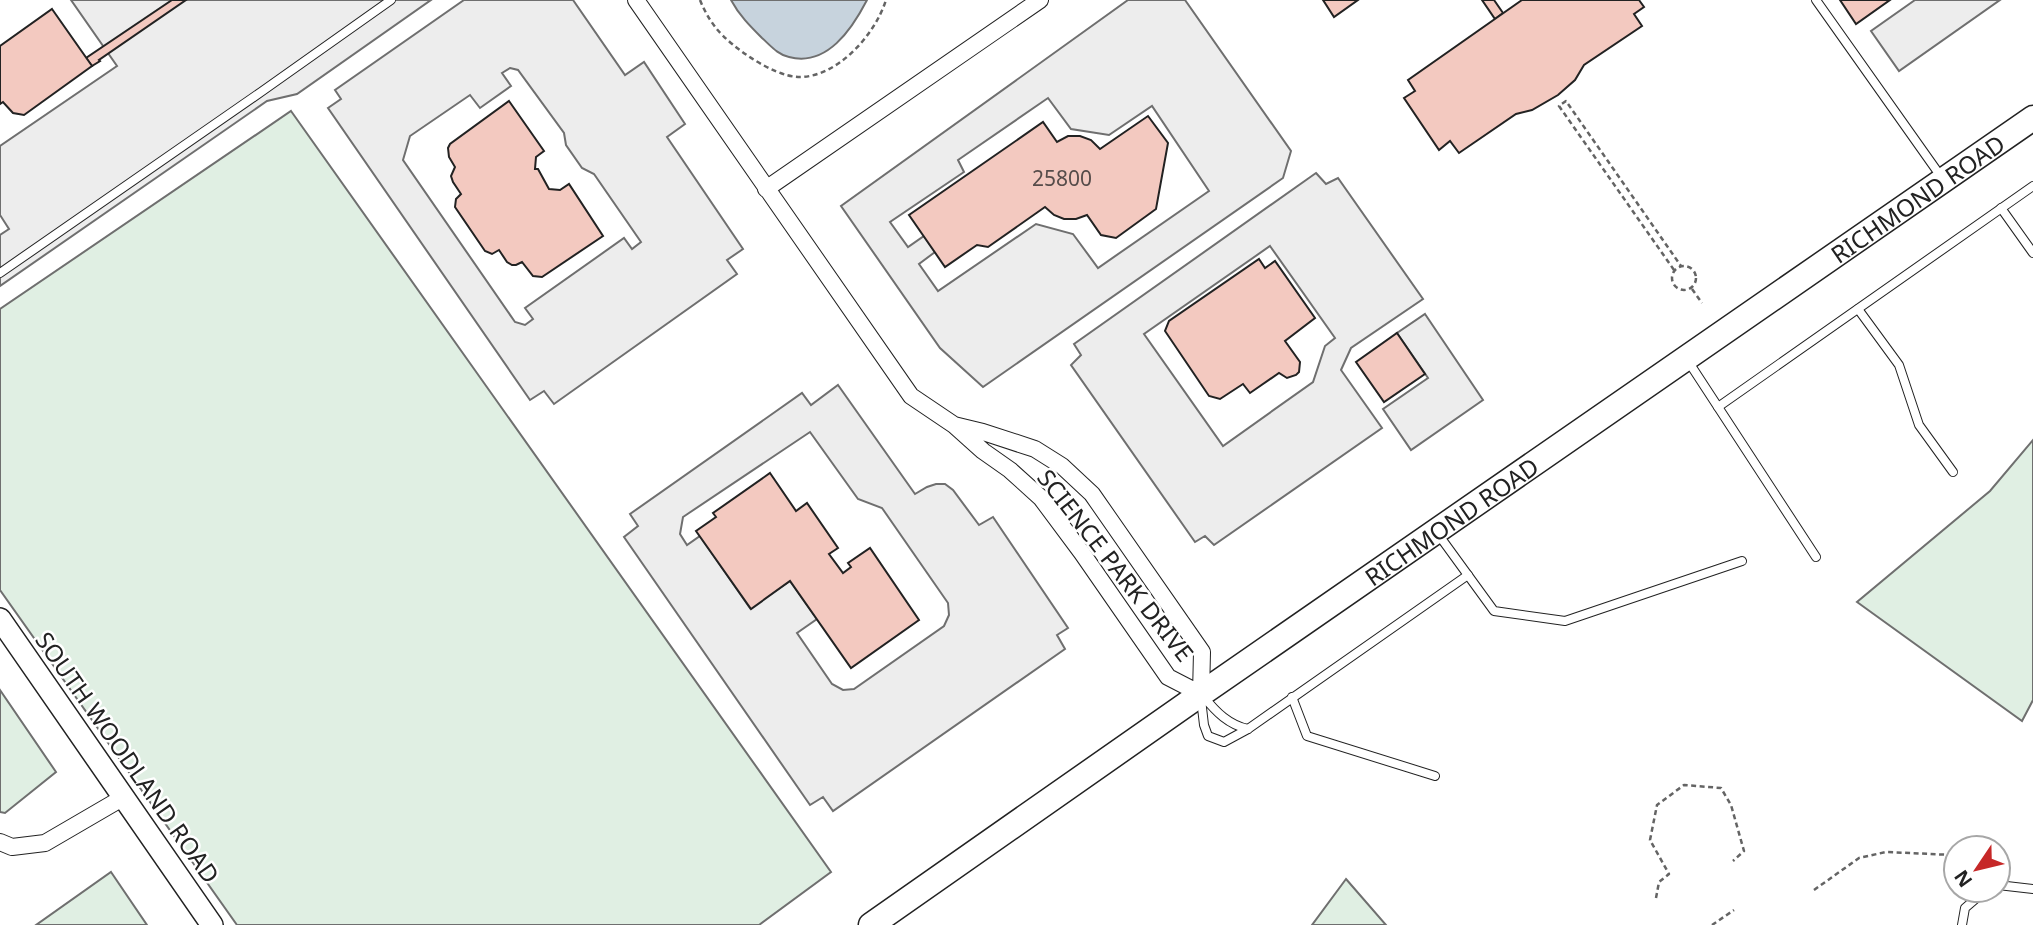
<svg xmlns="http://www.w3.org/2000/svg" width="2033" height="925" font-family="'Noto Sans',sans-serif">
<style>
.green{fill:#e0efe3;stroke:#6f6f6f;stroke-width:2}
.parking{fill:#ededed;stroke:#6f6f6f;stroke-width:2;fill-rule:evenodd}
.water{fill:#c7d3dd;stroke:#6f6f6f;stroke-width:2}
.building{fill:#f3c9c0;stroke:#222;stroke-width:2}
.lines{fill:none;stroke-linecap:round;stroke-linejoin:round}
.lane-casing{stroke:#222;stroke-width:10}
.street-casing{stroke:#222;stroke-width:18}
.secondary-casing{stroke:#222;stroke-width:24}
.primary-casing{stroke:#222;stroke-width:27}
.path{stroke:#646464;stroke-width:2.5;stroke-dasharray:5 3.5;stroke-linecap:butt}
.lane{stroke:#fff;stroke-width:8}
.street{stroke:#fff;stroke-width:16}
.secondary{stroke:#fff;stroke-width:21}
.primary{stroke:#fff;stroke-width:24}
.labels{text-anchor:middle;dominant-baseline:central;stroke-width:5;stroke-linejoin:round;paint-order:stroke}
.number-label{font-size:21px;fill:#564c4a}
.street-label{font-size:24px;fill:#222;stroke:#fff}
</style>
<rect width="100%" height="100%" fill="#fff"/>
<g class="green">
<path d="M291 111 831 872 759 925H237L0 590V309Z"/>
<path d="M2033 440V700L2022 721 1857 602 1990 491Z"/>
<path d="M0 690 56 772 5 813 0 812Z"/>
<path d="M111 872 147 925H36Z"/>
<path d="M1346 879 1386 925H1312Z"/>
</g>
<g class="parking">
<path d="M71 0H431L297 94 267 101 0 286V235L9 229 0 215V146L117 66Z"/>
<path d="M464 0H573L625 75 644 62 685 124 667 137 743 249 727 260 737 274 554 404 544 391 530 400 328 108 341 99 335 90ZM510 68 518 70 564 133 566 145 582 168 594 174 641 242 632 249 624 238 525 308 533 319 525 325 515 322 403 160 410 136 470 95 480 108 511 86 502 73Z"/>
<path d="M1128 0H1185L1291 151 1283 178 983 387 940 348 841 206ZM1048 98 1071 129 1109 135 1152 106 1209 191 1098 268 1073 234 1036 224 938 291 919 264 935 252 924 236 908 247 890 222 964 172 958 160Z"/>
<path d="M1915 0H2000L1899 71 1871 31Z"/>
<path d="M1316 173 1326 184 1338 178 1423 299 1351 348 1341 370 1382 428 1214 545 1205 536 1195 542 1071 365 1081 355 1074 344ZM1270 246 1335 338 1325 346 1313 382 1223 446 1144 334Z"/>
<path d="M1425 314 1483 400 1411 450 1383 409 1428 378 1397 333Z"/>
<path d="M838 385 915 494 927 487 936 484H945L953 490 979 525 993 517 1068 628 1057 635 1065 649 833 811 823 797 810 805 624 537 638 526 630 514 802 393 811 405ZM810 432 858 499 882 508 948 603 949 615 944 626 854 689 843 690 832 684 797 633 817 619 790 581 750 608 700 536 687 545 680 534 683 517Z"/>
</g>
<path class="water" d="M731 0H867C852 29 827 67 789 57 778 55 770 45 762 38 750 26 739 15 731 0Z"/>
<g class="building">
<path d="M172 0H186L99 60 100 61 92 66 86 58Z"/>
<path d="M1323 0H1358L1334 17Z"/>
<path d="M1482 0H1494L1503 13 1495 19Z"/>
<path d="M1522 0H1639L1644 7 1634 14 1642 26 1584 65 1575 80 1558 95 1532 110 1516 114 1459 153 1450 141 1439 150 1404 98 1415 91 1408 80Z"/>
<path d="M1840 0H1890L1856 24Z"/>
<path d="M52 9 92 66 24 115 13 113 3 102 0 104V46Z"/>
<path d="M509 101 544 151 536 157 535 169H538L549 189 560 190 569 184 603 236 542 277 533 276 522 262 516 265H512L507 262 499 250 492 254 485 251 455 207 456 199 461 194 453 182 451 176 455 167 449 157 448 148 450 144Z"/>
<path d="M1148 116 1168 143 1156 209 1116 238 1101 235 1087 215 1076 219H1064L1054 215 1045 207 988 247 977 245 945 267 909 215 1043 122 1057 142 1068 136H1080L1091 140 1100 149Z"/>
<path d="M1259 259 1265 268 1275 261 1315 318 1285 341 1300 362 1299 372 1296 375 1287 378 1279 373 1250 393 1243 384 1220 399 1209 396 1165 331 1169 321Z"/>
<path d="M1397 333 1425 374 1384 402 1356 362Z"/>
<path d="M770 473 796 511 807 503 838 548 829 554 843 573 851 567 848 563 870 548 919 620 851 668 790 581 751 609 696 531 716 517 713 513Z"/>
</g>
<g class="lines">
<defs>
<g id="lane">
<path d="M1816 0 1942 178"/>
<path d="M2001 208 2033 253"/>
<path d="M0 273 261 92 391 0"/>
<path d="M1858 309 1899 365 1919 425 1953 472"/>
<path d="M1688 361 1816 557"/>
<path d="M1718 407 2033 186"/>
<path d="M1438 534 1494 611 1565 621 1742 561"/>
<path d="M1204 697C1216 712 1229 725 1248 729"/>
<path d="M1292 697 1307 736 1435 776"/>
<path d="M1201 699 1204 725 1208 736 1224 742 1248 729 1468 575"/>
<path d="M1998 885 2033 889"/>
<path d="M1962 925 1965 908 1986 890"/>
</g>
<g id="street">
<path d="M636 0 911 396 954 425 983 451 1010 470 1041 498 1082 553 1168 677 1201 694 1202 652 1092 494 1062 466 1035 449 983 432 954 425"/>
<path d="M766 189 1040 0"/>
<path d="M0 842 12 847 45 843 124 797"/>
</g>
<path id="secondary" d="M0 619 212 925"/>
<g id="primary">
<path id="s1" d="M871 925 1201 694 2033 118"/>
</g>
</defs>
<use href="#lane" class="lane-casing"/>
<use href="#street" class="street-casing"/>
<use href="#secondary" class="secondary-casing"/>
<use href="#primary" class="primary-casing"/>
<g class="path">
<path d="M700 0C704 10 709 19 716 28 731 47 773 76 798 77 837 78 875 35 886 0"/>
<circle cx="1684" cy="278" r="12"/>
<path d="M1674 270 1559 106 1566 101 1681 266"/>
<path d="M1692 289 1702 303"/>
<path d="M1814 890 1859 858 1886 852 1953 855"/>
<path d="M1656 898 1659 882 1669 874 1650 840 1657 805 1684 785 1721 788 1731 805 1744 851 1733 861"/>
<path d="M1712 925 1734 910"/>
</g>
<use href="#lane" class="lane"/>
<use href="#street" class="street"/>
<use href="#secondary" class="secondary"/>
<use href="#primary" class="primary"/>
</g>
<g class="labels">
<g class="number-label">
<text x="1062" y="178">25800</text>
</g>
<g class="street-label">
<text stroke="none"><textPath href="#s1" startOffset="1274">RICHMOND ROAD</textPath></text>
<text stroke="none"><textPath href="#s1" startOffset="707">RICHMOND ROAD</textPath></text>
<text transform="translate(1116 565) rotate(52)">SCIENCE PARK DRIVE</text>
<text transform="translate(128 757) rotate(55)">SOUTH WOODLAND ROAD</text>
</g>
</g>
<g transform="translate(1977 869) rotate(235)"><circle r="33" fill="#ffffff" stroke="#a7a7a7" stroke-width="2"/>
<path d="M0-5L12 26L0 18L-12 26Z" fill="#c62828"/>
<text y="-10" font-size="19" font-weight="bold" text-anchor="middle" fill="#222222">N</text>
</g>
</svg>
